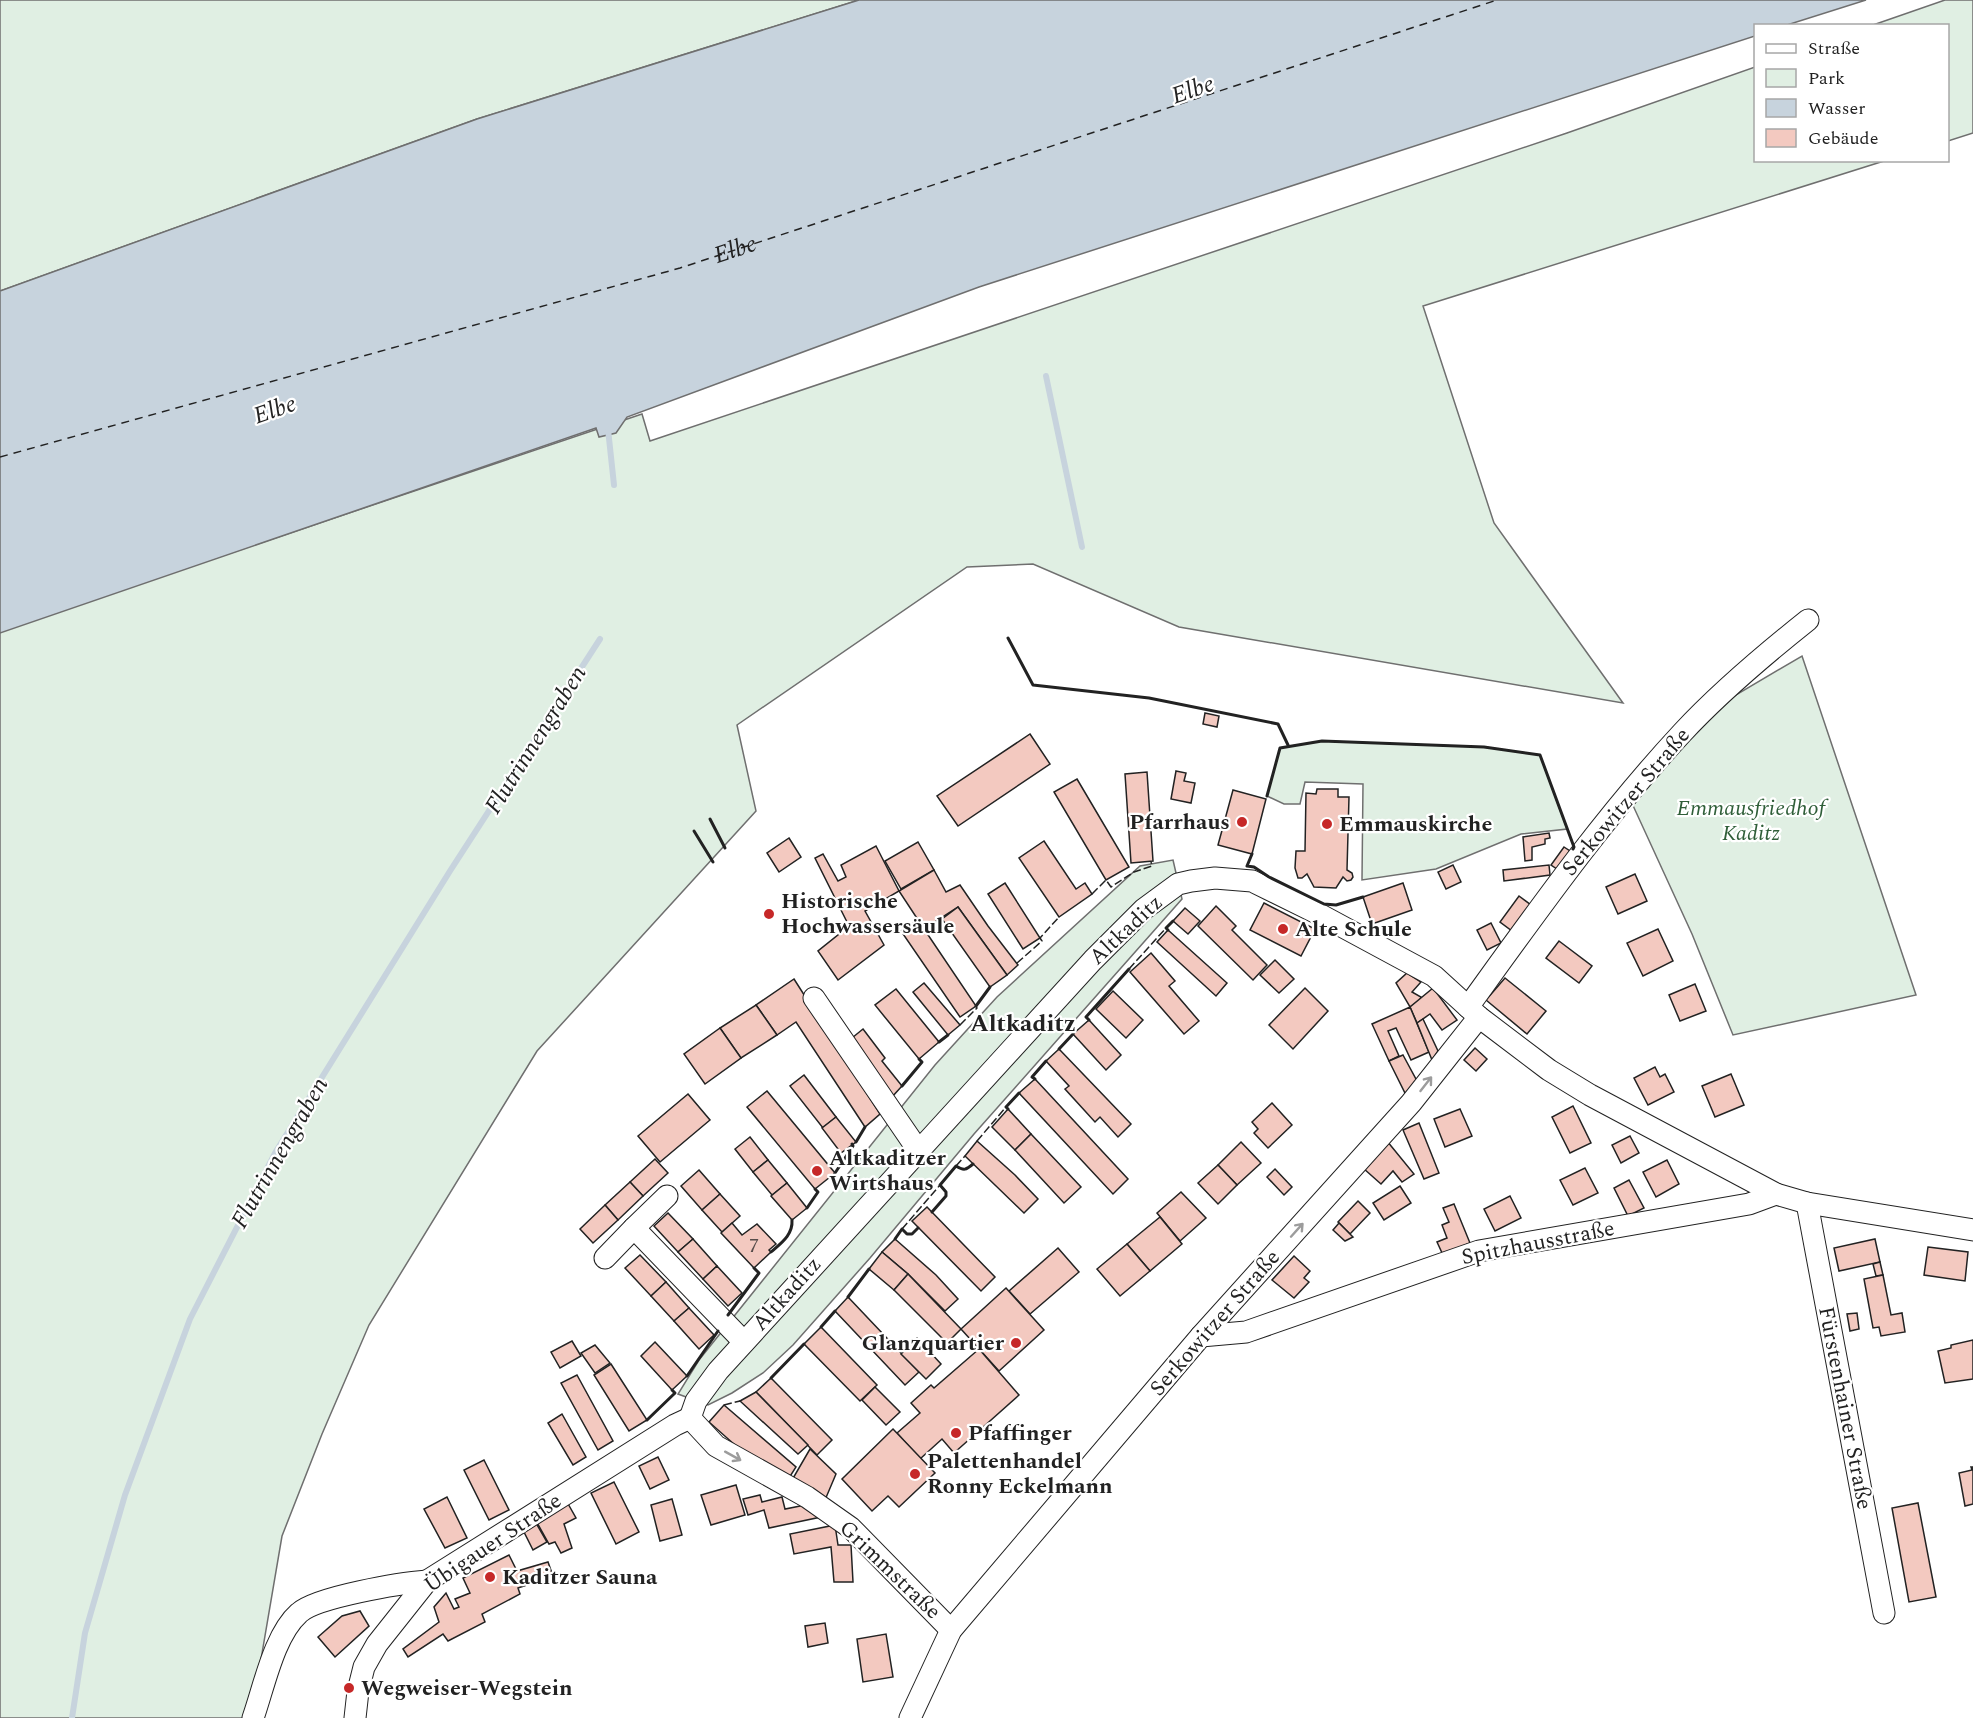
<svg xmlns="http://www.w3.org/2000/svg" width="1973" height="1718" font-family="Spectral,serif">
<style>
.green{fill:#e0efe3;stroke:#6f6f6f;stroke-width:1.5}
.water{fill:#c7d3dd;stroke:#6f6f6f;stroke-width:1.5}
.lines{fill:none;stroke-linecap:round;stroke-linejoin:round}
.stream{stroke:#c7d3dd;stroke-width:6}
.ferry{stroke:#222;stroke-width:1.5;stroke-dasharray:8 6;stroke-linecap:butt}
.building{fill:#f3c9c0;stroke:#222;stroke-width:1.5}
.minor-casing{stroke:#222;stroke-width:23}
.minor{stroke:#fff;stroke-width:21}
.fence{stroke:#222;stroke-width:1.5;stroke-dasharray:8 3;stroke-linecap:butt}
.wall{stroke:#222;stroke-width:3}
.oneway{stroke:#9c9c9c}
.poi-dot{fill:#c62828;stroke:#fff;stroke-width:2}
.labels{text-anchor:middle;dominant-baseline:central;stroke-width:4.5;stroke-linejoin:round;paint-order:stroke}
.number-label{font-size:20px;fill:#564c4a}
.street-label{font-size:22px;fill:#222;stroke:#fff}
.park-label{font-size:22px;font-style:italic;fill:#2f5e38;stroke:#fff}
.poi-label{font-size:22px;font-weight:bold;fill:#222;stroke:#fff;text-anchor:start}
.water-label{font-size:24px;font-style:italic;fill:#222;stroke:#fff}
.neighbourhood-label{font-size:24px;font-weight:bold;fill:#222;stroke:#fff}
</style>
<rect width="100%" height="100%" fill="#fff"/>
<g class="green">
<path d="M0 0H859L477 119 0 291Z"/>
<path d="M1945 0H1973V133L1948 141V26L1873 25Z"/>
<path d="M1755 67 1756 160 1884 161 1423 306 1494 523 1623 703 1179 627 1033 564 967 567 737 725 756 811 537 1051 369 1325 322 1434 282 1536 251 1718H0V631L642 414 650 441 1567 133Z"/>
<path d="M1802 656 1916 995 1733 1035 1692 934 1630 799 1687 740 1734 696Z"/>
<path d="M1322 741 1484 747 1540 755 1567 829 1521 834 1436 869 1362 880 1363 784 1305 782 1300 804H1284L1267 796 1280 748Z"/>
<path d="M1173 860 1182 899 974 1134 870 1258 793 1345 763 1373 732 1393 708 1405 678 1394 699 1360 935 1065 997 997 1140 866Z"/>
</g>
<path class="water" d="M859 0H1866L1787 25 1756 26 1755 36 979 287 627 417 616 433 599 437 596 428 0 633V291L477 119Z"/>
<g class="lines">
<g class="stream">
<path d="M1046 376 1082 547"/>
<path d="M608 429 614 485"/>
<path d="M72 1718 85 1633 125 1495 190 1319 275 1153 450 871 600 639"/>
</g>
<path class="ferry" id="s1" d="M0 457 680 268 1497 0"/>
</g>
<g class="building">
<path d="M1205 713 1219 716 1217 727 1203 724Z"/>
<path d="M1030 734 1050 764 958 826 937 796Z"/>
<path d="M1176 771 1186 773 1184 781 1195 783 1191 803 1171 799Z"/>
<path d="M1147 772 1153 861 1131 863 1125 774Z"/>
<path d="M1077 779 1129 867 1106 880 1054 792Z"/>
<path d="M1317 789H1338V797H1349L1347 870 1352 873 1353 877 1351 880 1347 881 1343 877 1336 888 1314 887 1307 874 1302 878H1298L1295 868 1296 851H1305L1306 793 1316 794Z"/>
<path d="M1233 790 1266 799 1252 854 1218 845Z"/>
<path d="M1549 833 1550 838 1545 839V844L1532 847V860L1525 861 1523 837Z"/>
<path d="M789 838 801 857 779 872 767 853Z"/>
<path d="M1044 841 1076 889 1085 883 1092 894 1059 917 1019 858Z"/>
<path d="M918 842 934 870 901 889 885 861Z"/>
<path d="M876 846 899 891 865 911 884 945 838 980 818 951 849 926 815 858 823 854 838 881 846 877 841 865Z"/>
<path d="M1564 847 1570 851 1557 869 1551 865Z"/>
<path d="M1453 865 1461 882 1446 889 1438 872Z"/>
<path d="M1549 865 1550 875 1504 881 1503 870Z"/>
<path d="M934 870 946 892 960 885 988 926 1018 965 1007 975 958 907 924 929 899 891Z"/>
<path d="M1635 874 1647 901 1618 914 1606 887Z"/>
<path d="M1005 883 1040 938 1023 949 988 894Z"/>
<path d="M1403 883 1412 910 1372 924 1363 897Z"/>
<path d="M1519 896 1531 905 1512 931 1500 922Z"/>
<path d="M1264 903 1315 929 1301 956 1250 930Z"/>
<path d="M1216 906 1236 926 1232 930 1267 965 1253 980 1198 926Z"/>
<path d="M958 907 1007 975 990 987 942 919Z"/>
<path d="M1185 908 1200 921 1188 934 1173 921Z"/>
<path d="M918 920 976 1006 960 1017 901 931Z"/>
<path d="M1491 923 1501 943 1487 950 1477 930Z"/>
<path d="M1658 929 1673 961 1643 976 1627 943Z"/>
<path d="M1168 930 1227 983 1216 996 1157 942Z"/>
<path d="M1559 941 1592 966 1579 983 1546 958Z"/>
<path d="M1151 953 1175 981 1169 986 1199 1021 1184 1034 1130 972Z"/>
<path d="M1275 960 1294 979 1279 993 1260 975Z"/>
<path d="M1407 973 1421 982 1412 992 1421 997 1420 1000 1410 1007 1396 983Z"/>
<path d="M1505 978 1546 1011 1527 1034 1486 1000Z"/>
<path d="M794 979 880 1114 865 1127 796 1022 777 1035 756 1005Z"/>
<path d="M924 983 960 1025 948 1035 913 992Z"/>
<path d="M1695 984 1706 1011 1680 1021 1669 995Z"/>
<path d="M1305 988 1328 1011 1293 1049 1269 1025Z"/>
<path d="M1433 988 1457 1020 1442 1030 1430 1014 1417 1023 1410 1007Z"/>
<path d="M896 989 939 1042 919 1059 875 1005Z"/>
<path d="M1113 991 1143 1020 1126 1038 1096 1009Z"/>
<path d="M756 1005 777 1035 741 1058 720 1028Z"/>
<path d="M1410 1007 1429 1052 1411 1060 1396 1028 1388 1031 1399 1056 1389 1061 1372 1024Z"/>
<path d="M1423 1019 1438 1051 1432 1060 1417 1023Z"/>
<path d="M1089 1020 1121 1055 1106 1070 1073 1034Z"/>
<path d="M720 1028 741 1058 705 1084 684 1054Z"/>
<path d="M863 1029 885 1058 882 1061 902 1086 891 1098 847 1042Z"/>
<path d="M1475 1048 1487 1059 1476 1071 1464 1060Z"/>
<path d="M1059 1049 1131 1124 1118 1137 1100 1117 1095 1122 1065 1089 1069 1086 1046 1061Z"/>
<path d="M1403 1055 1417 1081 1406 1095 1389 1061Z"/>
<path d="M1655 1067 1660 1077 1665 1074 1674 1092 1648 1105 1634 1078Z"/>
<path d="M1731 1074 1744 1105 1715 1117 1702 1086Z"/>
<path d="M804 1075 836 1117 823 1128 790 1086Z"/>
<path d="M1035 1079 1128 1179 1113 1194 1019 1093Z"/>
<path d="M767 1091 835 1173 815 1189 747 1107Z"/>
<path d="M688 1094 710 1120 660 1162 638 1136Z"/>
<path d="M1272 1103 1292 1125 1268 1148 1254 1133 1258 1129 1252 1122Z"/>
<path d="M1573 1106 1591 1143 1570 1153 1552 1117Z"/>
<path d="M1008 1109 1031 1134 1015 1150 992 1127Z"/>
<path d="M1460 1109 1472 1136 1445 1147 1434 1119Z"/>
<path d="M836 1117 856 1142 841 1153 822 1128Z"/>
<path d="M1419 1123 1439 1173 1424 1179 1403 1130Z"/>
<path d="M1031 1134 1081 1187 1064 1203 1015 1150Z"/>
<path d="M1630 1136 1639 1153 1621 1163 1612 1145Z"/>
<path d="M750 1137 768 1160 753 1172 735 1149Z"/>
<path d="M977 1141 1015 1175 1038 1199 1024 1213 965 1156Z"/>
<path d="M1387 1141 1414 1174 1402 1182 1393 1171 1381 1184 1363 1168Z"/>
<path d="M1241 1142 1261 1163 1237 1185 1218 1165Z"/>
<path d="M655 1159 668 1173 643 1196 630 1182Z"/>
<path d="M768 1160 787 1183 772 1195 753 1172Z"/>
<path d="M1667 1160 1679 1184 1656 1197 1643 1172Z"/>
<path d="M1218 1165 1237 1185 1218 1204 1198 1183Z"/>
<path d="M1585 1168 1598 1193 1573 1205 1560 1180Z"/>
<path d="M1275 1169 1292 1187 1284 1195 1267 1177Z"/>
<path d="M699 1170 720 1194 702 1210 681 1186Z"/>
<path d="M1629 1180 1644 1208 1628 1216 1614 1188Z"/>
<path d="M630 1182 643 1196 618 1220 605 1205Z"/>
<path d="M787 1183 807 1208 792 1220 771 1196Z"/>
<path d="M1400 1186 1411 1203 1384 1220 1373 1203Z"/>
<path d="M1181 1192 1206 1218 1180 1241 1157 1213Z"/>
<path d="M720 1194 740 1216 722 1232 702 1210Z"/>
<path d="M1510 1196 1521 1218 1495 1231 1484 1209Z"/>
<path d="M1358 1201 1370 1213 1350 1234 1338 1222Z"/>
<path d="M1454 1204 1470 1243 1443 1255 1437 1242 1447 1238 1442 1225 1449 1222 1443 1208Z"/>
<path d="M605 1205 618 1220 593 1243 580 1229Z"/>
<path d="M927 1207 995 1277 981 1291 912 1221Z"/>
<path d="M668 1213 693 1239 678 1252 654 1226Z"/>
<path d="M1160 1217 1182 1244 1150 1271 1127 1244Z"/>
<path d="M732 1223 742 1235 757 1224 776 1244 769 1250 771 1252 754 1268 721 1233Z"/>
<path d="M1339 1223 1353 1237 1345 1241 1333 1230Z"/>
<path d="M693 1239 717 1266 703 1279 678 1252Z"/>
<path d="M895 1239 936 1275 958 1299 945 1311 908 1274 882 1252Z"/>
<path d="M1875 1239 1880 1262 1839 1271 1834 1248Z"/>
<path d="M1127 1244 1150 1271 1120 1296 1097 1269Z"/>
<path d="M1928 1247 1968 1252 1965 1281 1924 1275Z"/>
<path d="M1058 1248 1079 1272 1030 1314 1009 1291Z"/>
<path d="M882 1252 908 1274 894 1290 869 1269Z"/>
<path d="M640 1255 666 1282 651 1296 625 1268Z"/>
<path d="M1294 1256 1310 1271 1304 1278 1309 1282 1294 1298 1272 1280Z"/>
<path d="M1880 1262 1883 1275 1876 1276 1873 1264Z"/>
<path d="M717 1266 742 1293 728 1306 703 1279Z"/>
<path d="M908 1274 961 1329 947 1343 894 1290Z"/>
<path d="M1883 1275 1891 1315 1902 1313 1905 1332 1881 1336 1879 1327 1873 1328 1864 1279Z"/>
<path d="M666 1282 689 1308 674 1321 651 1296Z"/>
<path d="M1006 1288 1044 1330 999 1371 961 1329Z"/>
<path d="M848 1297 919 1372 905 1385 835 1311Z"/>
<path d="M689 1308 714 1335 699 1349 674 1321Z"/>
<path d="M1857 1313 1859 1329 1850 1331 1847 1314Z"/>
<path d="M821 1327 877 1385 860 1401 804 1344Z"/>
<path d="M917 1338 941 1364 926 1379 901 1354Z"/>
<path d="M1973 1340V1379L1945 1383 1938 1351 1951 1348V1345Z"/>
<path d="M572 1341 581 1356 560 1368 551 1352Z"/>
<path d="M655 1342 687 1376 672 1390 641 1356Z"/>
<path d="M595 1345 610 1363 595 1373 581 1353Z"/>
<path d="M979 1349 1019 1395 954 1453 942 1439 920 1459 897 1433 920 1413 911 1403 931 1385 934 1388Z"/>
<path d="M611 1364 647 1420 629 1431 594 1375Z"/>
<path d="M577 1375 613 1441 598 1450 561 1383Z"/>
<path d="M771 1378 832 1440 817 1455 756 1392Z"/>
<path d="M875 1387 900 1412 886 1425 862 1400Z"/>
<path d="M756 1392 808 1445 798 1454 740 1401Z"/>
<path d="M724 1405 796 1467 789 1478 744 1453 709 1422Z"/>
<path d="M562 1414 586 1457 573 1465 548 1423Z"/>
<path d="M893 1429 935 1473 899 1507 888 1496 872 1511 842 1479Z"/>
<path d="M810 1449 836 1474 825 1500 792 1480Z"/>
<path d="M658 1457 669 1480 650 1489 639 1466Z"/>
<path d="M484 1460 509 1510 489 1520 464 1470Z"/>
<path d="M1971 1467H1973V1504L1965 1506 1959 1473 1972 1470Z"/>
<path d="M614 1482 639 1532 616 1544 591 1493Z"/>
<path d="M736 1485 745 1515 711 1525 701 1495Z"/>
<path d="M760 1495 762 1502 782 1497 785 1509 805 1505 821 1517 769 1528 764 1510 748 1515 743 1499Z"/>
<path d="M447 1497 467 1538 445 1548 424 1509Z"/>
<path d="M672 1499 682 1535 660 1541 651 1505Z"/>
<path d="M567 1502 576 1518 564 1524 572 1548 561 1553 555 1542 549 1544 535 1519Z"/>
<path d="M1918 1503 1936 1597 1909 1602 1892 1508Z"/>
<path d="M536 1523 547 1542 533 1550 523 1530Z"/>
<path d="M835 1525 838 1545H851L853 1582H834L831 1547 794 1554 790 1534Z"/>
<path d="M509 1555 517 1571 548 1562 553 1576 518 1588 520 1594 482 1614 485 1622 448 1641 443 1634 408 1657 403 1649 439 1622 434 1607 446 1593 454 1609 459 1607 455 1599 470 1593 463 1578Z"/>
<path d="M360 1611 369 1626 335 1657 318 1637 342 1616Z"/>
<path d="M825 1623 828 1643 808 1647 805 1626Z"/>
<path d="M886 1634 893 1677 863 1682 857 1639Z"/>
</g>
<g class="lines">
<defs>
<g id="minor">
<path d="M814 998 918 1150"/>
<path d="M1468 1007C1536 913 1603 818 1682 733 1720 692 1764 655 1808 620"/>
<path d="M667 1196 634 1228 744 1342"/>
<path d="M1807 1203 1884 1613"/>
<path d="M605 1258 634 1228"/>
<path d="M1201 1336 1246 1332 1479 1251 1749 1204 1776 1194"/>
<path d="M690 1418 696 1401 718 1371 1093 960 1144 909 1178 884 1191 881 1215 878 1252 881 1319 914 1434 976 1479 1017 1549 1070 1590 1095 1776 1194 1807 1203 1973 1230"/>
<path d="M690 1418 716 1446 807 1497 851 1528 951 1630"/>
<path d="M253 1718C264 1687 274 1635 299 1613 316 1597 401 1583 427 1581"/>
<path d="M355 1718 358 1691 364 1667 377 1644 427 1581 675 1425 690 1418"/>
<path d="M910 1718 951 1630 1201 1336 1411 1103 1479 1017"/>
</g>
</defs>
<use href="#minor" class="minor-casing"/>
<use href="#minor" class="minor"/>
<g class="fence">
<path d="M1092 894 1106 880 1111 887 1134 872 1152 866 1151 862"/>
<path d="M1017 963 1042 941 1040 938 1059 917"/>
<path d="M1129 969 1166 928"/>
<path d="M960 1025 977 1008 976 1006"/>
<path d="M977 1141 1006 1107"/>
<path d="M956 1166 965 1156"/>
<path d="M902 1229 940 1185"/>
<path d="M724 1405 740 1401"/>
</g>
<g class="wall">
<path d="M1008 638 1033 685 1149 698 1278 724 1288 745"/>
<path d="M1267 796 1280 748 1322 741 1484 747 1540 755 1574 847 1573 849"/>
<path d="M710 819 725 848"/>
<path d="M694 831 713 862"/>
<path d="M1252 854 1247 866 1254 867 1269 877 1324 904 1336 905 1363 897"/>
<path d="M1168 930 1166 928 1173 921"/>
<path d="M976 1006 990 987"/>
<path d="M1089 1020 1086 1017 1129 969"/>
<path d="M939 1042 948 1035"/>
<path d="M1059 1049 1073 1034"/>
<path d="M1035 1079 1032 1077 1046 1061"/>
<path d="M902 1086 922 1062 919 1059"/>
<path d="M1008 1109 1006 1107 1019 1093"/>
<path d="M856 1142 865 1127"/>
<path d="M835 1173 853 1146 852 1144"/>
<path d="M807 1208 818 1192 815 1189"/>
<path d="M932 1212 946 1196V1192L940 1185 956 1166C964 1171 966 1170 973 1164"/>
<path d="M895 1239 902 1229 907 1234H912L918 1228"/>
<path d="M771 1252C781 1243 793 1235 792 1220"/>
<path d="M848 1297 869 1269"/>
<path d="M728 1315 759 1273 754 1268"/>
<path d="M821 1327 835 1311"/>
<path d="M687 1376 718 1331"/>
<path d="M771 1378 804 1344"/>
<path d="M647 1420 675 1393 672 1390"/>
</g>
</g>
<defs><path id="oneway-shaft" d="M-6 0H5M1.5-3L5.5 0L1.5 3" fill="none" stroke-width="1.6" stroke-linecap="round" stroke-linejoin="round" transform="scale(1.5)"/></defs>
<g class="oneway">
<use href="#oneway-shaft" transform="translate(1426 1084) rotate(-52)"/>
<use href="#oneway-shaft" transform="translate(1297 1230) rotate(-48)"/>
<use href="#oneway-shaft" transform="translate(733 1456) rotate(29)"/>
</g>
<g class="poi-dot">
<circle cx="1242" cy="822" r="6"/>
<circle cx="1327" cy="824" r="6"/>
<circle cx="769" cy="914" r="6"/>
<circle cx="1283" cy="929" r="6"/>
<circle cx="817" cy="1171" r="6"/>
<circle cx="1016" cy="1343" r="6"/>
<circle cx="956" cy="1433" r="6"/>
<circle cx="915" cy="1474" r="6"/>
<circle cx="490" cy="1577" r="6"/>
<circle cx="349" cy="1688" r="6"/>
</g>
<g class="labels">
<g class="number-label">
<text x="754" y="1246">7</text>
</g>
<g class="street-label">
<text transform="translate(1626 802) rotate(-50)">Serkowitzer Straße</text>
<text transform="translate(1126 930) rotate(-43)">Altkaditz</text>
<text transform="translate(1538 1243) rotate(-11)">Spitzhausstraße</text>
<text transform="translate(787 1294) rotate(-48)">Altkaditz</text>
<text transform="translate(1215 1323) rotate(-49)">Serkowitzer Straße</text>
<text transform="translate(1845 1408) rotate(79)">Fürstenhainer Straße</text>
<text transform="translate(493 1543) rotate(-34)">Übigauer Straße</text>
<text transform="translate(890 1570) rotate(44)">Grimmstraße</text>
</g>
<g class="park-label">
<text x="1751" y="808">Emmausfriedhof<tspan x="1751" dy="25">Kaditz</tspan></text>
</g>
<g class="poi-label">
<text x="1230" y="822" text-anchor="end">Pfarrhaus</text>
<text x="1339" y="824">Emmauskirche</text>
<text x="781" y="901">Historische<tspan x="781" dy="25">Hochwassersäule</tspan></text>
<text x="1295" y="929">Alte Schule</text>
<text x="829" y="1158">Altkaditzer<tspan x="829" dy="25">Wirtshaus</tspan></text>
<text x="1004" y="1343" text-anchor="end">Glanzquartier</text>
<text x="968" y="1433">Pfaffinger</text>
<text x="927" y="1461">Palettenhandel<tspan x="927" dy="25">Ronny Eckelmann</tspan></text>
<text x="502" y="1577">Kaditzer Sauna</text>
<text x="361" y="1688">Wegweiser-Wegstein</text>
</g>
<g class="water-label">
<text transform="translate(1193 90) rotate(-19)">Elbe</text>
<text stroke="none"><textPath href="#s1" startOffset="764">Elbe</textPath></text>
<text transform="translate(275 410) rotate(-19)">Elbe</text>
<text transform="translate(536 740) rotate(-58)">Flutrinnengraben</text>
<text transform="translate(280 1153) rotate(-60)">Flutrinnengraben</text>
</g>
<g class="neighbourhood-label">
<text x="1023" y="1024">Altkaditz</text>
</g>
</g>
<rect x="1754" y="24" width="195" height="138" fill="#ffffff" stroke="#a7a7a7" stroke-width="1.5"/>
<rect x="1766" y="44" width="30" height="9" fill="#ffffff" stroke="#a7a7a7" stroke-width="1.5"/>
<text x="1808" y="54" font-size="18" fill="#222222">Straße</text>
<rect x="1766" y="69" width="30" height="18" fill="#e0efe3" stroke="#a7a7a7" stroke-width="1.5"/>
<text x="1808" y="84" font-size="18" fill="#222222">Park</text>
<rect x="1766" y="99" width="30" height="18" fill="#c7d3dd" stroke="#a7a7a7" stroke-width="1.5"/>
<text x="1808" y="114" font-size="18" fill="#222222">Wasser</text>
<rect x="1766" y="129" width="30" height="18" fill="#f3c9c0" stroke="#a7a7a7" stroke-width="1.5"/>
<text x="1808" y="144" font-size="18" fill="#222222">Gebäude</text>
</svg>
